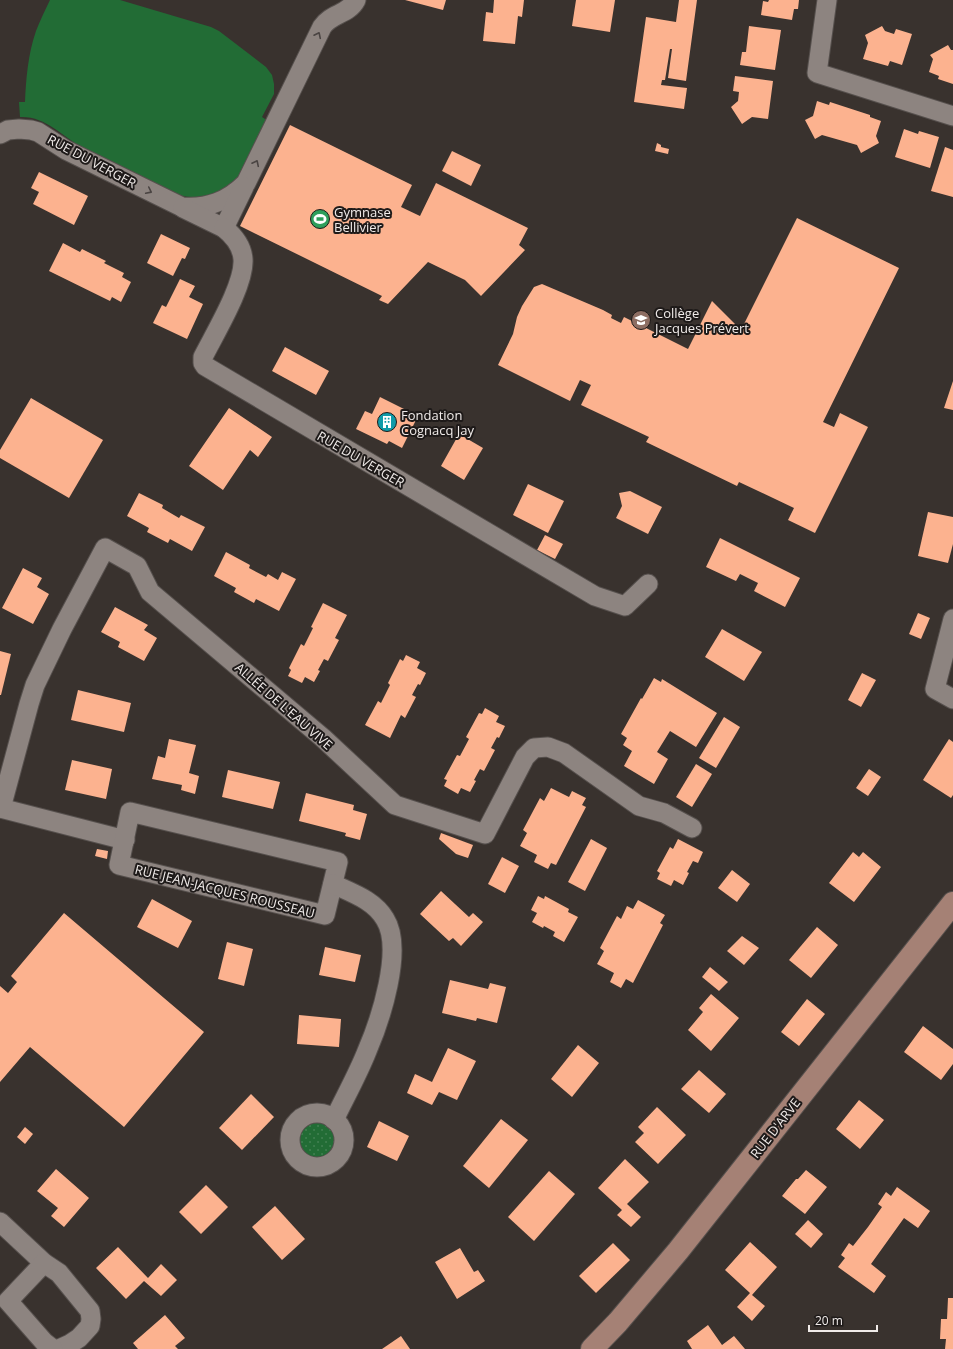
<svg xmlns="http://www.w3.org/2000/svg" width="953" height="1349" font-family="'Open Sans',sans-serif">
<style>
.grass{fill:url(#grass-dots)}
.pitch{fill:#226c35}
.building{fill:#fcb28f}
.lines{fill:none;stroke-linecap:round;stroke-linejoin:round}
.street-casing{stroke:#56504d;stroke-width:21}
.secondary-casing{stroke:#56504d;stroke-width:24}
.street{stroke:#8d8480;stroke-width:19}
.secondary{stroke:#a58175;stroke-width:22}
.oneway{stroke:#4a4442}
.labels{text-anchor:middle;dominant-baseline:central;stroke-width:4;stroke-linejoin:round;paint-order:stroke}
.street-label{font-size:13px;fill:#f0ebe9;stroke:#1e1a19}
.poi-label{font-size:13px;fill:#f0ebe9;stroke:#1e1a19;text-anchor:start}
</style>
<defs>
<pattern id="grass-dots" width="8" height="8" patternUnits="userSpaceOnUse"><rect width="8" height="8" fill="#226c35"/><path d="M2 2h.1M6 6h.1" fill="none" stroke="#428152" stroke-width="1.8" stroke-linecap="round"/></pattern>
</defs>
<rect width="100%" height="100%" fill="#39322e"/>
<circle class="grass" cx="317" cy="1140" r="20"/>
<path class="pitch" d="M50 0H120L211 27 219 31 266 67 272 75 274 84V94L262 117 268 121 238 178C223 195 200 201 179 195 146 179 113 164 82 147 61 136 46 116 20 117L19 102H25C26 79 28 54 36 31 40 21 45 10 50 0Z"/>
<g class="building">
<path d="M405 0H446L443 10Z"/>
<path d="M494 0H524L522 17 518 16 515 44 483 41 486 12 493 13Z"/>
<path d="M576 0H615L610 32 572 26Z"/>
<path d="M679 0H697L686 81 668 78 672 49H670L665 80H662L661 85 687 88 684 109 634 102 646 17 676 22Z"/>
<path d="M769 0H799L798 9H794L792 20 761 15 763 1 768 2Z"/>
<path d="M749 26 781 30 775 70 740 65 742 52H746Z"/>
<path d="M882 26 885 31 894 34 896 29 912 34 902 65 890 61 888 66 863 59 868 43 865 35Z"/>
<path d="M948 45 951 50H953V84L938 79 939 76 929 72 933 59 930 55Z"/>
<path d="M735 76 773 81 768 119 752 117 742 124 731 107 738 101 739 92 733 91Z"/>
<path d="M817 101 829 105 830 102 870 115V117L881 121 876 136 879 143 861 153 857 145 822 135 815 139 805 120 813 116Z"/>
<path d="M290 125 412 185 401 207 420 216 436 183 528 228 519 245 525 250 481 296 465 280 428 262 388 304 379 300 382 296 240 226Z"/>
<path d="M904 129 918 134 919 131 939 137 930 168 895 157Z"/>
<path d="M657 143 661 145V147L669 149 668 154 655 151Z"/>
<path d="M945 147 953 150V197L931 191Z"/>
<path d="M452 151 481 165 471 186 442 171Z"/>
<path d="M39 172 88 196 74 225 33 204 39 192 31 188Z"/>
<path d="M797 218 899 268 823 422 834 427 840 413 868 427 815 533 788 520 794 508 739 482 737 486 646 442 649 437 581 405 591 385 580 380 570 401 498 365 513 334 517 317 522 306 534 287 542 284 603 310 612 315 611 318 621 323 624 317 688 349 712 301 741 330Z"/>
<path d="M161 234 190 248 185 259 182 258 173 276 147 263Z"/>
<path d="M63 243 80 252 82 249 106 261 104 263 124 273 122 277 131 282 121 302 112 297 110 301 49 271Z"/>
<path d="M180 279 195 286 189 297 203 304 187 339 153 323 162 305 166 307Z"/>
<path d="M285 347 329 371 316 395 272 371Z"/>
<path d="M953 381V410L944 408Z"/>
<path d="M380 397 418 416 402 448 389 441 387 444 356 429 365 411 372 414Z"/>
<path d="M31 398 103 440 69 498 0 458V450Z"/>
<path d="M229 408 272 437 258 457 250 450 223 490 189 466Z"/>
<path d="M459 434 483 448 464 480 441 466Z"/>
<path d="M528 484 564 501 548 533 513 515Z"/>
<path d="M630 491 662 507 648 534 616 518 622 506 619 493Z"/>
<path d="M139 493 163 505 162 508 179 518 181 515 205 527 192 551 170 539 168 543 147 532 149 528 127 516Z"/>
<path d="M928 512 953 517V544L948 563 918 556Z"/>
<path d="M545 535 563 544 555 559 537 550Z"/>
<path d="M720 538 800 578 785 607 754 591 758 583 740 574 736 581 706 567Z"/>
<path d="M226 552 250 565 249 568 266 577 268 574 278 580 282 572 296 579 279 611 256 599 254 603 234 592 236 588 214 576Z"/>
<path d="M23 568 42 578 37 587 49 594 33 624 2 608Z"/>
<path d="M323 603 347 615 335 638 339 640 328 661 324 659 318 670 320 671 314 682 305 677 302 683 288 676 291 670 289 668 301 644 304 646 313 628 311 627Z"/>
<path d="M115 607 148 625 144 630 157 638 144 661 118 647 120 642 101 632Z"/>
<path d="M918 613 930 618 921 639 909 634Z"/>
<path d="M722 629 762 652 744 681 705 657Z"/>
<path d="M0 651 11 654 1 695H0Z"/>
<path d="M406 655 420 662 417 668 426 673 420 685 418 684 412 695 416 697 405 718 401 715 390 738 365 725 378 701 381 703 390 685 388 683 400 659 403 661Z"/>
<path d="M862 673 876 680 861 707 848 700Z"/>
<path d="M654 678 661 682 662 679 717 713 696 747 670 731 657 752 668 759 654 784 624 766 632 751 623 745 627 738 621 734 641 698 642 699Z"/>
<path d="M78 690 131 703 124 732 71 720Z"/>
<path d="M485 708 499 716 496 722 505 726 499 738 497 737 491 748 495 750 484 771 480 769 474 780 476 781 470 792 461 788 458 794 444 786 447 780 444 779 457 755 460 756 469 739 466 737 479 713 482 714Z"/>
<path d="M724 717 740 727 716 768 699 758Z"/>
<path d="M169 739 196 745 189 773 199 776 195 794 181 790 182 785 152 779 158 756 165 758Z"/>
<path d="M949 739 953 742V795L951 798 923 780Z"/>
<path d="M72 760 112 769 106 799 65 790Z"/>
<path d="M696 764 712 774 692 807 676 797Z"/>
<path d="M869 769 881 777 868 796 856 788Z"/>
<path d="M228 770 280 782 273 809 222 797Z"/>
<path d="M551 788 569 797 572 791 586 798 582 805 586 807 556 865 551 863 548 869 534 862 537 855 520 846 527 833 523 830 540 798 544 801Z"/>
<path d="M306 793 354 805 353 810 367 814 360 840 345 836 346 833 299 821Z"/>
<path d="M441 833 473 845 468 858 456 854 439 839Z"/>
<path d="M591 839 607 848 585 891 568 882Z"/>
<path d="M678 839 703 852 698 863 693 861 687 872 689 873 683 885 674 880 671 886 657 879 660 873 657 871 670 847 673 849Z"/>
<path d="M97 849 108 851 107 859 95 856Z"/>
<path d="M853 852 859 857 863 852 881 867 854 902 829 883Z"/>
<path d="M502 857 519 866 505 893 488 884Z"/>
<path d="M732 870 750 884 737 902 718 888Z"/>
<path d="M441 891 469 917 473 913 483 922 461 946 453 938 449 941 420 914Z"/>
<path d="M538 896 544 899 545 896 569 909 568 912 578 917 564 942 553 936 555 932 544 926 543 928 532 922 537 913 531 910Z"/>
<path d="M152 899 192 921 178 948 137 927Z"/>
<path d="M638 900 665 915 660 923 663 925 633 983 626 979 621 988 610 982 614 973 597 964 604 951 600 948 617 916 621 919 627 906 633 909Z"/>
<path d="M64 913 204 1032 124 1127 30 1047 0 1082V986L8 993 17 982 11 976Z"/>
<path d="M817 927 838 945 811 978 789 960Z"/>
<path d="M742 936 759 948 744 965 727 951Z"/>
<path d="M227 942 253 949 244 986 218 979Z"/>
<path d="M325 947 361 955 355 982 319 975Z"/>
<path d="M710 967 728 982 719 991 702 977Z"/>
<path d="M450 980 488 989 490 983 506 987 497 1023 477 1018 476 1021 442 1013Z"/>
<path d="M711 994 739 1018 711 1051 688 1030 703 1012 699 1008Z"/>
<path d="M807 999 825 1014 799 1046 781 1032Z"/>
<path d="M299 1015 341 1019 339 1047 297 1044Z"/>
<path d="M923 1026 953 1049V1064L941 1080 904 1052Z"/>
<path d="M578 1045 599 1063 572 1097 551 1079Z"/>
<path d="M448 1048 476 1061 457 1100 439 1092 432 1105 407 1093 415 1074 432 1082Z"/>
<path d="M699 1070 726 1094 709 1113 681 1089Z"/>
<path d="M251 1094 274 1117 242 1150 219 1128Z"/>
<path d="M859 1100 884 1120 860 1149 836 1129Z"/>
<path d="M657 1107 686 1135 658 1164 635 1142 644 1133 638 1127Z"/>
<path d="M501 1119 528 1140 489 1188 463 1166Z"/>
<path d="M379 1121 409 1136 397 1161 367 1147Z"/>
<path d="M25 1127 33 1134 25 1144 17 1137Z"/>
<path d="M625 1159 649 1182 627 1204 641 1217 631 1227 617 1215 622 1210 598 1188Z"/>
<path d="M56 1169 89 1198 64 1227 51 1216 58 1208 37 1191Z"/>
<path d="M806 1170 827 1187 805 1214 782 1196 796 1179H798Z"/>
<path d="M549 1171 575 1194 534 1241 508 1217Z"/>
<path d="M206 1185 228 1207 201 1234 179 1212Z"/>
<path d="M897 1187 930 1211 918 1228 904 1218 871 1264 886 1276 874 1293 838 1267 845 1258 841 1255 849 1243 853 1246 868 1227 882 1207 878 1204 886 1192 891 1196Z"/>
<path d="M275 1206 305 1239 282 1260 252 1227Z"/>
<path d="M808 1220 823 1234 811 1248 795 1234Z"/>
<path d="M750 1242 777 1267 752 1295 765 1306 752 1321 737 1307 750 1293 725 1270Z"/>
<path d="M613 1243 630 1260 596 1293 579 1276Z"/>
<path d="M118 1247 148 1278 161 1264 177 1280 161 1296 144 1281 126 1299 96 1268Z"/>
<path d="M460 1248 474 1272 478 1270 485 1281 457 1299 435 1262Z"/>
<path d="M948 1298H953V1349H945L946 1339H940L941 1319H947Z"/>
<path d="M165 1315 185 1338 175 1346 178 1349H138L133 1343Z"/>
<path d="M708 1325 722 1345 734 1336 745 1349H692L687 1341Z"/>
<path d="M401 1336 410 1349H382Z"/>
</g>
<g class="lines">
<defs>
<g id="street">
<path d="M827 0 817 73 953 116"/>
<path d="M0 134 8 130 19 129 31 130 38 132 66 150 182 207C208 209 228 201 246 183L322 27C331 13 348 15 356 0"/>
<path d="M183 208 224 228 244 187"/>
<path d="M224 228C234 236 242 247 243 259 245 284 215 333 203 357V363L205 366 595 596 625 606 648 584"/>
<path d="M953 619 935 689 953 699"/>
<path d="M0 808 125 840"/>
<path d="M1 808 29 704 35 685 62 629 105 548 137 566 150 592 323 738 395 805 485 834 525 757 534 748 548 747 564 753 639 806 664 813 692 828"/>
<path d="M130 812 338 862 325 915 119 865Z"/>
<path d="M333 884C352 893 374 900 385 919 404 949 380 1021 367 1051 358 1074 345 1097 334 1120"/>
<circle cx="317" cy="1140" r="27"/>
<path d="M0 1222 44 1263 59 1273 90 1311 91 1319 90 1326 79 1338 70 1344 59 1349"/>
<path d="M44 1263 8 1301 44 1342 53 1349"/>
</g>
<path id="secondary" d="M592 1349 618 1322 678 1251 953 903"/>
</defs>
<use href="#street" class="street-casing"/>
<use href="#secondary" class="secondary-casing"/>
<use href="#street" class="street"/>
<use href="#secondary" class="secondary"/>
</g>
<defs><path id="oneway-chevron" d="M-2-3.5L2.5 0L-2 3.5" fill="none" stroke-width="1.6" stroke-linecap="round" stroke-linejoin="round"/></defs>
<g class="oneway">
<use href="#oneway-chevron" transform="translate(318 35) rotate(-64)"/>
<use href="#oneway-chevron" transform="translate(256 163) rotate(-64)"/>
<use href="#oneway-chevron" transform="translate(149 191) rotate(26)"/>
</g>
<defs>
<symbol id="stadium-disc" viewBox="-11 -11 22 22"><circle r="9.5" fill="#2e9e5b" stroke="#1e1a19"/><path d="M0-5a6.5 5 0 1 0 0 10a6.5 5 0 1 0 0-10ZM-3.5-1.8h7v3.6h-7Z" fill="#fff"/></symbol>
<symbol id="school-disc" viewBox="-11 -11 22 22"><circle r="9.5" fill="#8d6e63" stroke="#1e1a19"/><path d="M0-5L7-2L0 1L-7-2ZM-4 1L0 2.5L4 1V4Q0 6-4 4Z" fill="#fff"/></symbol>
<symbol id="building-disc" viewBox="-11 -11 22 22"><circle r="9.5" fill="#0f9aa8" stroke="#1e1a19"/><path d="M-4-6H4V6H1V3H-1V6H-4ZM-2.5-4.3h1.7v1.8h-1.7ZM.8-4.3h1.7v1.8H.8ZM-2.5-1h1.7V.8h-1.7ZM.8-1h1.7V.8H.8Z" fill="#fff"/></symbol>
</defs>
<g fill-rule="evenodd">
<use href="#stadium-disc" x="309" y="208" width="22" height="22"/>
<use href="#school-disc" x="630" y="309" width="22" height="22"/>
<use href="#building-disc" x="376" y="411" width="22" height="22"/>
</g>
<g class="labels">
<g class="street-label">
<text transform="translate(92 161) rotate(28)">RUE DU VERGER</text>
<text transform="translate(361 459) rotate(30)">RUE DU VERGER</text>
<text transform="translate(284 706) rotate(41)">ALLÉE DE L'EAU VIVE</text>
<text transform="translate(225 891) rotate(14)">RUE JEAN-JACQUES ROUSSEAU</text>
<text transform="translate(775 1128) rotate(-52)">RUE D'ARVE</text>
</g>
<g class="poi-label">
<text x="334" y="212">Gymnase<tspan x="334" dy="15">Bellivier</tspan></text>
<text x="655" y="313">Collège<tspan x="655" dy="15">Jacques Prévert</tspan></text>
<text x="401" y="415">Fondation<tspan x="401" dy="15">Cognacq Jay</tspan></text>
</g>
</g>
<path d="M809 1325v6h68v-6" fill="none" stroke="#f0ebe9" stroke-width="2"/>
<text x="815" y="1325" font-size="12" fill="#f0ebe9" stroke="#1e1a19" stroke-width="3" paint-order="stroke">20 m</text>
</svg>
